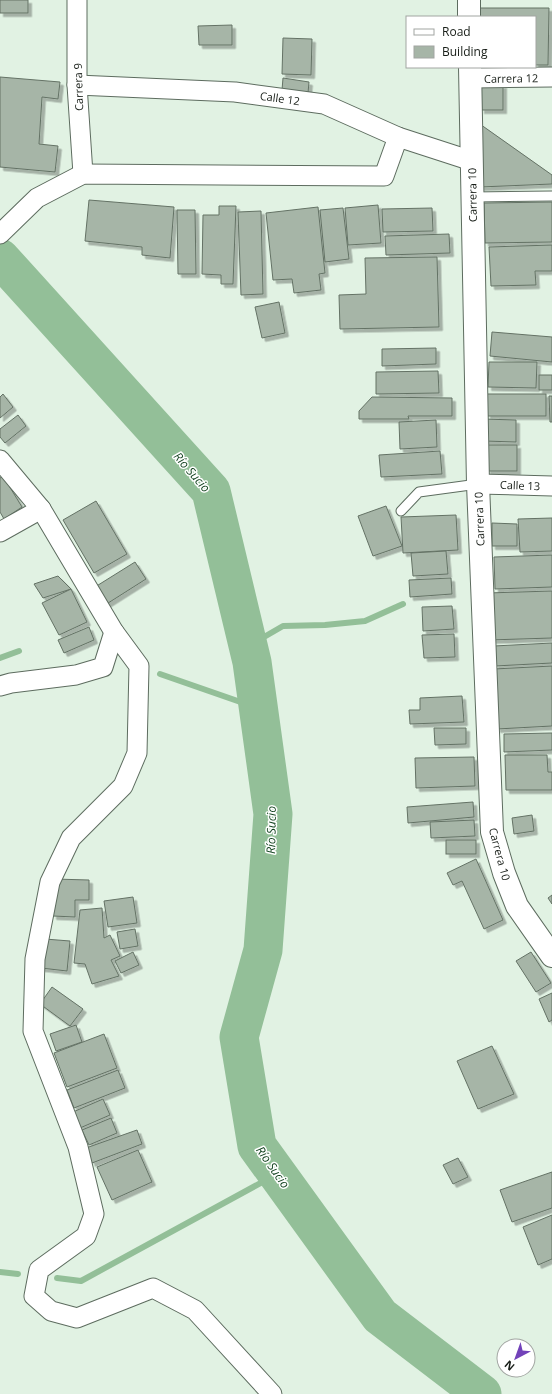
<svg xmlns="http://www.w3.org/2000/svg" width="552" height="1394" font-family="'Open Sans',sans-serif">
<style>
.lines{fill:none;stroke-linecap:round;stroke-linejoin:round}
.stream{stroke:#93bf98;stroke-width:6}
.river{stroke:#93bf98;stroke-width:39}
.building{fill:#a6b5a7;stroke:#647265;filter:url(#shadow)}
.lane-casing{stroke:#5d6c5f;stroke-width:11}
.street-casing{stroke:#5d6c5f;stroke-width:21}
.secondary-casing{stroke:#5d6c5f;stroke-width:24}
.lane{stroke:#fff;stroke-width:9}
.street{stroke:#fff;stroke-width:19}
.secondary{stroke:#fff;stroke-width:22}
.labels{text-anchor:middle;dominant-baseline:central;stroke-width:3;stroke-linejoin:round;paint-order:stroke}
.street-label{font-size:11px;fill:#171d17;stroke:#fff}
.water-label{font-size:12px;font-style:italic;fill:#0d3e1a;stroke:#fff}
</style>
<defs>
<filter id="shadow"><feDropShadow dx="3.5" dy="3.5" stdDeviation="0" flood-color="#0004"/></filter>
</defs>
<rect width="100%" height="100%" fill="#e1f2e3"/>
<g class="lines">
<g class="stream">
<path d="M250 654 264 637 283 626 325 625 365 621 403 604"/>
<path d="M0 658 19 651"/>
<path d="M160 674 258 708"/>
<path d="M0 1272 18 1274"/>
<path d="M57 1278 81 1281 277 1174"/>
</g>
<path class="river" d="M0 258 211 491 252 662 273 814 263 950 239 1037 257 1146 380 1316 482 1394"/>
</g>
<g class="building">
<rect x="0" y="0" width="28" height="13"/>
<path d="M478 8H549L548 65H535V17H479Z"/>
<path d="M232 25V45H199L198 26Z"/>
<path d="M283 38 312 39 311 75 282 74Z"/>
<path d="M0 77 60 82 58 99 42 97 39 144 58 146 55 172 0 167Z"/>
<path d="M283 78 309 82 308 93 282 90Z"/>
<rect x="481" y="85" width="22" height="25"/>
<path d="M477 122 552 175V184L480 187Z"/>
<path d="M89 200 174 207 170 258 142 255V247L85 241Z"/>
<path d="M552 202V242L485 243 484 203Z"/>
<path d="M378 205 381 243 348 245 345 208Z"/>
<path d="M219 206H236L233 284H221V275L202 274 203 215H219Z"/>
<path d="M318 207 325 273 319 274 321 290 294 293 292 279 273 280 266 213Z"/>
<path d="M343 208 349 259 325 262 320 210Z"/>
<path d="M432 208 433 231 383 232 382 209Z"/>
<path d="M177 210H195L196 274H178Z"/>
<path d="M261 211 263 294 241 295 238 212Z"/>
<path d="M449 234 450 253 386 255 385 236Z"/>
<path d="M552 245V271H535L536 285 491 286 489 247Z"/>
<path d="M437 257 439 327 340 329 339 295 366 294 365 258Z"/>
<path d="M279 302 285 333 262 338 255 307Z"/>
<path d="M492 332 552 337V362L490 356Z"/>
<path d="M436 348V364L382 366V349Z"/>
<path d="M489 362H537L536 388 488 387Z"/>
<path d="M438 371 439 393 376 394V372Z"/>
<rect x="539" y="375" width="13" height="15"/>
<path d="M3 394 13 407 0 418V397Z"/>
<rect x="487" y="394" width="59" height="22"/>
<path d="M549 396H552V422H550Z"/>
<path d="M372 397 452 398V416H408L409 419H359V411Z"/>
<path d="M18 415 26 426 5 443 0 437V429Z"/>
<path d="M483 419 516 420V442L484 441Z"/>
<path d="M436 420 437 447 400 449 399 422Z"/>
<rect x="487" y="445" width="30" height="26"/>
<path d="M440 451 442 474 381 477 379 455Z"/>
<path d="M3 476 22 507 4 519 0 512V478Z"/>
<path d="M96 501 127 554 94 573 63 520Z"/>
<path d="M386 506 402 546 373 556 358 516Z"/>
<path d="M456 515 458 550 403 553 401 517Z"/>
<path d="M552 518V551L520 552 518 519Z"/>
<path d="M492 523 517 524V546H492Z"/>
<path d="M446 551 448 574 413 576 411 553Z"/>
<path d="M552 555V587L495 589 494 557Z"/>
<path d="M135 562 146 579 105 605 95 587Z"/>
<path d="M58 576 71 589 43 598 34 584Z"/>
<path d="M451 578 452 594 410 597 409 580Z"/>
<path d="M71 589 87 622 59 635 42 603Z"/>
<path d="M552 591V638L489 640 487 593Z"/>
<path d="M452 606 454 629 423 631 422 607Z"/>
<path d="M89 627 94 640 64 653 58 640Z"/>
<path d="M454 634 455 657 424 658 422 635Z"/>
<path d="M552 643V663L495 666 494 646Z"/>
<path d="M552 666V726L497 729 494 669Z"/>
<path d="M462 696 464 722 410 724 409 710H420V698Z"/>
<path d="M434 728H466V744L435 745Z"/>
<path d="M552 733V750L504 752V734Z"/>
<path d="M505 755H547L548 772H552V790H506Z"/>
<path d="M474 757 475 786 416 788 415 758Z"/>
<path d="M473 802 474 817 408 823 407 807Z"/>
<path d="M532 815 534 831 514 834 512 818Z"/>
<path d="M474 820 475 836 431 838 430 822Z"/>
<rect x="446" y="840" width="30" height="14"/>
<path d="M476 859 503 920 484 929 462 881 453 885 447 873Z"/>
<path d="M54 879 89 880V900H75V917L53 916Z"/>
<path d="M552 895V904L548 898Z"/>
<path d="M133 897 137 923 108 927 104 901Z"/>
<path d="M102 908 104 938 110 935 120 956 111 960 119 976 92 984 85 964 74 963 80 910Z"/>
<path d="M135 929 138 946 120 949 117 932Z"/>
<path d="M45 939 70 941 67 971 41 968Z"/>
<path d="M133 952 139 965 121 973 115 961Z"/>
<path d="M531 952 551 983 536 992 516 961Z"/>
<path d="M52 987 83 1009 70 1026 40 1004Z"/>
<path d="M552 993V1020L549 1022 539 999Z"/>
<path d="M76 1025 82 1042 56 1051 50 1034Z"/>
<path d="M104 1034 117 1068 67 1087 54 1053Z"/>
<path d="M492 1046 514 1094 478 1109 457 1061Z"/>
<path d="M118 1070 125 1088 74 1108 67 1090Z"/>
<path d="M103 1099 110 1115 80 1128 73 1112Z"/>
<path d="M111 1118 117 1133 89 1145 82 1130Z"/>
<path d="M137 1130 142 1144 92 1163 86 1148Z"/>
<path d="M138 1150 152 1182 112 1200 97 1167Z"/>
<path d="M458 1158 468 1177 453 1184 443 1165Z"/>
<path d="M552 1172V1208L512 1222 500 1190Z"/>
<path d="M552 1215V1259L538 1265 523 1227Z"/>
</g>
<g class="lines">
<defs>
<g id="lane">
<path d="M473 197 552 196"/>
<path d="M401 511 419 492 478 484"/>
</g>
<g id="street">
<path d="M77 0V85L83 174"/>
<path d="M470 78 552 77"/>
<path d="M77 85 235 92 324 104 398 137 472 161"/>
<path d="M0 234 37 198 83 174 384 176 398 137"/>
<path d="M0 460 41 509 114 632 139 666 137 753 123 786 71 838 50 882 35 959 33 1031 78 1147 94 1214 86 1236 39 1270 34 1296 51 1311 77 1318 153 1288 195 1310 272 1394"/>
<path d="M478 484 552 486"/>
<path d="M0 532 41 509"/>
<path d="M0 686 11 683 76 675 103 667 114 632"/>
</g>
<g id="secondary">
<path d="M469 0V17"/>
<path d="M470 67 478 484 492 832 504 873 517 906 552 956"/>
</g>
</defs>
<use href="#lane" class="lane-casing"/>
<use href="#street" class="street-casing"/>
<use href="#secondary" class="secondary-casing"/>
<use href="#lane" class="lane"/>
<use href="#street" class="street"/>
<use href="#secondary" class="secondary"/>
</g>
<g class="labels">
<g class="street-label">
<text transform="translate(511 78) rotate(-1)">Carrera 12</text>
<text transform="translate(78 87) rotate(-92)">Carrera 9</text>
<text transform="translate(280 98) rotate(8)">Calle 12</text>
<text transform="translate(472 195) rotate(-91)">Carrera 10</text>
<text transform="translate(520 485) rotate(2)">Calle 13</text>
<text transform="translate(479 519) rotate(-92)">Carrera 10</text>
<text transform="translate(500 854) rotate(75)">Carrera 10</text>
</g>
<g class="water-label">
<text transform="translate(192 472) rotate(49)">Río Sucio</text>
<text transform="translate(271 830) rotate(-89)">Río Sucio</text>
<text transform="translate(273 1167) rotate(55)">Río Sucio</text>
</g>
</g>
<rect x="406" y="16" width="130" height="52" fill="#ffffff" stroke="#a2a5a2"/>
<rect x="414" y="29" width="20" height="6" fill="#ffffff" stroke="#a2a5a2"/>
<text x="442" y="36" font-size="12" fill="#171d17">Road</text>
<rect x="414" y="46" width="20" height="12" fill="#a6b5a7" stroke="#a2a5a2"/>
<text x="442" y="56" font-size="12" fill="#171d17">Building</text>
<g transform="translate(516 1358) rotate(221)"><circle r="19" fill="#ffffff" stroke="#a2a5a2"/>
<path d="M0-3L7 15L0 10L-7 15Z" fill="#7242b9"/>
<text y="-6" font-size="11" font-weight="bold" text-anchor="middle" fill="#171d17">N</text>
</g>
</svg>
